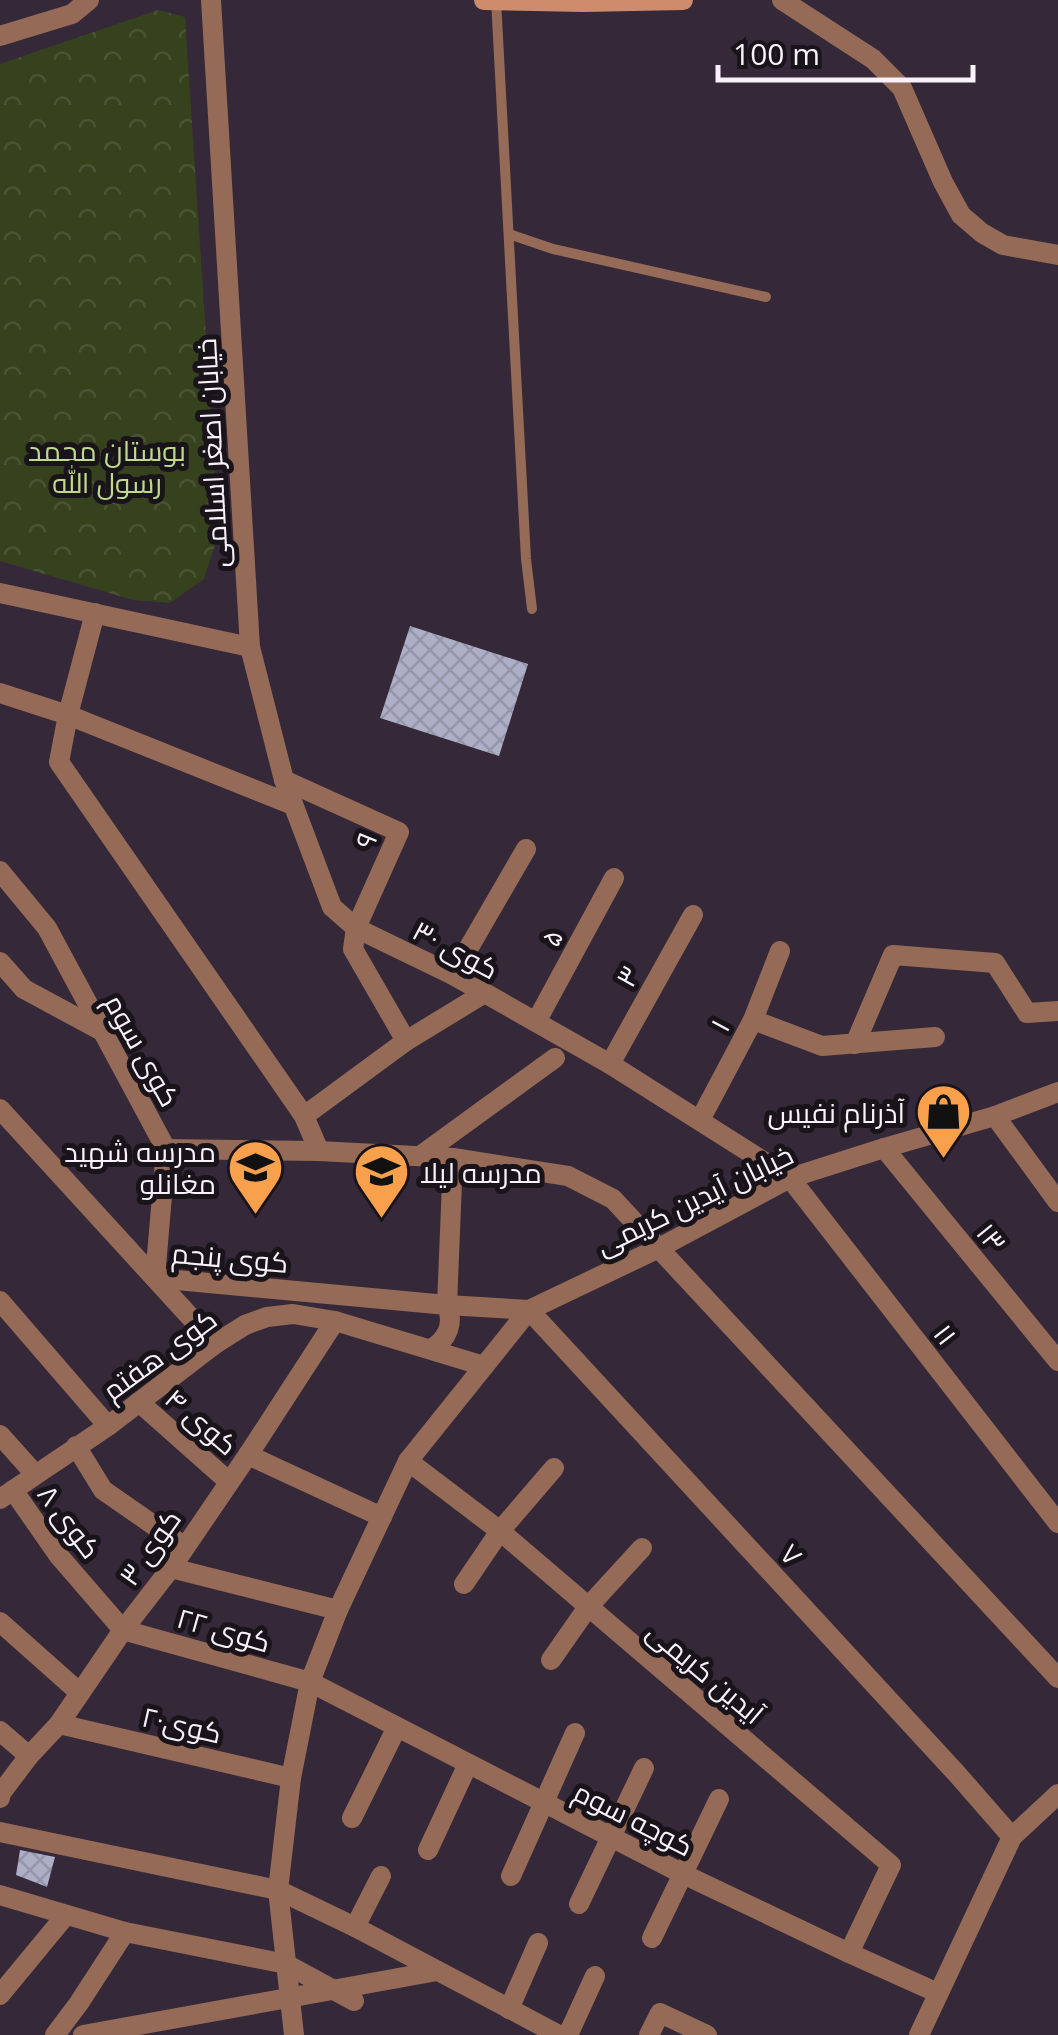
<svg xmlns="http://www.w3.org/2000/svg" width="1058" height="2035" font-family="'Open Sans',Cairo,sans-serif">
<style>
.forest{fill:url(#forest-crowns)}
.building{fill:url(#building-cross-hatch)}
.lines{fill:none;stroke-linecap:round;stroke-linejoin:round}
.service{stroke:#956a57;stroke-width:10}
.minor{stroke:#956a57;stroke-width:20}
.tertiary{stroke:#956a57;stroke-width:20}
.secondary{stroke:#cf8c6d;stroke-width:20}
.labels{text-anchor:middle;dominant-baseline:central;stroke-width:10;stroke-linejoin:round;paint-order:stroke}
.park-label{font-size:28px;fill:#beda8a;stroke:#19131a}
.street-label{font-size:28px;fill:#f9f1fb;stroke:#19131a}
.poi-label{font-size:28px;fill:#f9f1fb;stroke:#19131a;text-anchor:end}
</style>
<defs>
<pattern id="forest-crowns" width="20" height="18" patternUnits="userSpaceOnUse" patternTransform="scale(2.5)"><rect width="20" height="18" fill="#36411e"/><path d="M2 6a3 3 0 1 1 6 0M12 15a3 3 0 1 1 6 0" fill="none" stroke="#4a5434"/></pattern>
<pattern id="building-cross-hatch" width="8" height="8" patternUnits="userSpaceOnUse" patternTransform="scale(2.5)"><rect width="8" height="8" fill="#adafc7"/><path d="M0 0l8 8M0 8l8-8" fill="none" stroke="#9495a8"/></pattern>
</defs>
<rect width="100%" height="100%" fill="#352838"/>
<path class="forest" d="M158 10 185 17 219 533 204 579 170 603 133 600 0 561V64Z"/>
<g class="building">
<path d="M410 626 528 664 499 756 380 718Z"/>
<path d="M20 1850 55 1857 47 1887 16 1875Z"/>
</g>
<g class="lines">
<g class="service">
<path d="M496 0 526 559 532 609"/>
<path d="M509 234 553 249 766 297"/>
</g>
<g class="minor">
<path d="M782 0 873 59 902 88 943 182 961 215 982 233 1003 245 1058 255"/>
<path d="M0 593 250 647 211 0"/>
<path d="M95 613 68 715 59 762 304 1116"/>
<path d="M250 647 284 780 332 907 356 928 453 975 610 1064 790 1178 1058 1523"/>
<path d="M0 693 68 715 293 805"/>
<path d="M284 780 399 832 356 928 353 949 406 1041"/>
<path d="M0 871 47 928 166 1149 155 1278"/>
<path d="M0 962 24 989 100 1030"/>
<path d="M453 975 526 849"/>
<path d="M753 1020 822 1046 935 1037"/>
<path d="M536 1022 614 878"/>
<path d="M855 1044 893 955 995 963 1027 1013 1058 1011"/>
<path d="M610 1064 693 915"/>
<path d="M0 1109 215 1344"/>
<path d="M995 1116 1058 1202"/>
<path d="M700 1120 753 1020 780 951"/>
<path d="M884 1148 1058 1361"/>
<path d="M166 1149 319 1151 453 1158 568 1176 613 1199 1058 1678"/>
<path d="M319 1151 304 1116 406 1041 483 994"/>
<path d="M420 1156 555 1058"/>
<path d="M155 1278 447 1305 529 1310"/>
<path d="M0 1301 108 1426"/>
<path d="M529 1310 957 1774 1012 1837"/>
<path d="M431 1349C448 1339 454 1323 447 1305L453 1158"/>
<path d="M139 1402 228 1481"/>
<path d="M0 1435 35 1474"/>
<path d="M76 1446 103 1490 185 1547"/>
<path d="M248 1455 382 1517"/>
<path d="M408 1461 500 1531 891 1865 849 1953"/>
<path d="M13 1490 59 1556 123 1630"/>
<path d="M0 1499 108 1426 215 1344 245 1325 267 1317 293 1314 335 1321 484 1366"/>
<path d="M171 1568 338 1610"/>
<path d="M464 1584 500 1531 554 1468"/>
<path d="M0 1622 80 1693"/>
<path d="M123 1630 310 1682 683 1874 849 1953 938 1993"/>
<path d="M551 1660 588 1607 642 1548"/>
<path d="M59 1724 291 1778"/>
<path d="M0 1731 29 1756"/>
<path d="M0 1798 1 1793 29 1756 59 1724 123 1630 171 1568 248 1455 335 1321"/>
<path d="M352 1818 397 1727"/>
<path d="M0 1832 278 1890 355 1927 559 2035"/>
<path d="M428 1850 468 1764"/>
<path d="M511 1876 575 1733"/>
<path d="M0 1895 125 1932 286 1964 354 2001"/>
<path d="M579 1904 644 1768"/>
<path d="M355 1927 381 1876"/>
<path d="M652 1938 719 1799"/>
<path d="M0 1995 66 1915"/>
<path d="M509 2009 538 1943"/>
<path d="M55 2035 79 2003 125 1932"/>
<path d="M83 2035 437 1971"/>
<path d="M294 2035 278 1890 291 1778 310 1682 338 1610 408 1461 529 1310 659 1248 790 1178 884 1148 995 1116 1058 1092"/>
<path d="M568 2035 595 1976"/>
<path d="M649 2035 660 2013 707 2035"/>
<path d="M919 2035 1012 1837 1058 1794"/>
</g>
<path class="tertiary" d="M0 36 72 14 89 0"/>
<path class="secondary" d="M484 0 583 2 683 0"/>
</g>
<defs>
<symbol id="shop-pin" viewBox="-11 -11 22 30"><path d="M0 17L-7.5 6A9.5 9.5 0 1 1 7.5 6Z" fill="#f9a04c" stroke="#19131a"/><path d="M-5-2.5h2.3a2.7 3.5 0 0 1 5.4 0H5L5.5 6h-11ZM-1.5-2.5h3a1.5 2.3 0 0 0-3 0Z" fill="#111"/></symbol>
<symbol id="school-pin" viewBox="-11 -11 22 30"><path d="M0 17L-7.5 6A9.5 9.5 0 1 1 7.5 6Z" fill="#f9a04c" stroke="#19131a"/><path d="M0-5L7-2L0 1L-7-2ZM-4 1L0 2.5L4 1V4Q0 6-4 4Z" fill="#111"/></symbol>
</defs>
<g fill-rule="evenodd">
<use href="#shop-pin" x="912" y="1080" width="63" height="86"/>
<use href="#school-pin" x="224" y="1136" width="63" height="86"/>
<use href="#school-pin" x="350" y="1140" width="63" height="86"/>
</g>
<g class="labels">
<g class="park-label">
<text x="107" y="450">بوستان محمد<tspan x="107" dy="32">رسول الله</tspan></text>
</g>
<g class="street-label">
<text transform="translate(211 453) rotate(-93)">خیابان اصغر اسلامی</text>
<text transform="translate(365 840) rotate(-68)">۹</text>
<text transform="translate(551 937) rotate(-61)">۵</text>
<text transform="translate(456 949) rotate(28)">کوی ۳۰</text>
<text transform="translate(627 976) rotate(-61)">۳</text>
<text transform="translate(719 1025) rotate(-62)">۱</text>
<text transform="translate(143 1050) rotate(61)">کوی سوم</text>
<text transform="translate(694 1199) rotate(-26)">خیابان آیدین کریمی</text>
<text transform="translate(992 1237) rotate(51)">۱۳</text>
<text transform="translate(230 1257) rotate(5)">کوی پنجم</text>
<text transform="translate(946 1334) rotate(52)">۱۱</text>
<text transform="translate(159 1354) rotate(-36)">کوی هفتم</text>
<text transform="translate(202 1421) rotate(41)">کوی ۴</text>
<text transform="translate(70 1521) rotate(53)">کوی ۸</text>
<text transform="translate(149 1547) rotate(-55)">کوی ۳</text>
<text transform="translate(792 1554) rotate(47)">۷</text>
<text transform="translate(224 1629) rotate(16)">کوی ۲۲</text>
<text transform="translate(706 1672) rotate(40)">آیدین کریمی</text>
<text transform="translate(182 1724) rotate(13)">کوی۲۰</text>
<text transform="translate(634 1818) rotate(27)">کوچه سوم</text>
</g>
<g class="poi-label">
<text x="905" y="1112">آذرنام نفیس</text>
<text x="216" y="1151">مدرسه شهید<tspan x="216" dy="32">مغانلو</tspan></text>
<text x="420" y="1172" text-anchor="start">مدرسه لیلا</text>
</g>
</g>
<path d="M718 65v15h255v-15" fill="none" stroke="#f9f1fb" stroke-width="5"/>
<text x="733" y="65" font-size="30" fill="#f9f1fb" stroke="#19131a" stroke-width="8" paint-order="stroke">100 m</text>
</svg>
